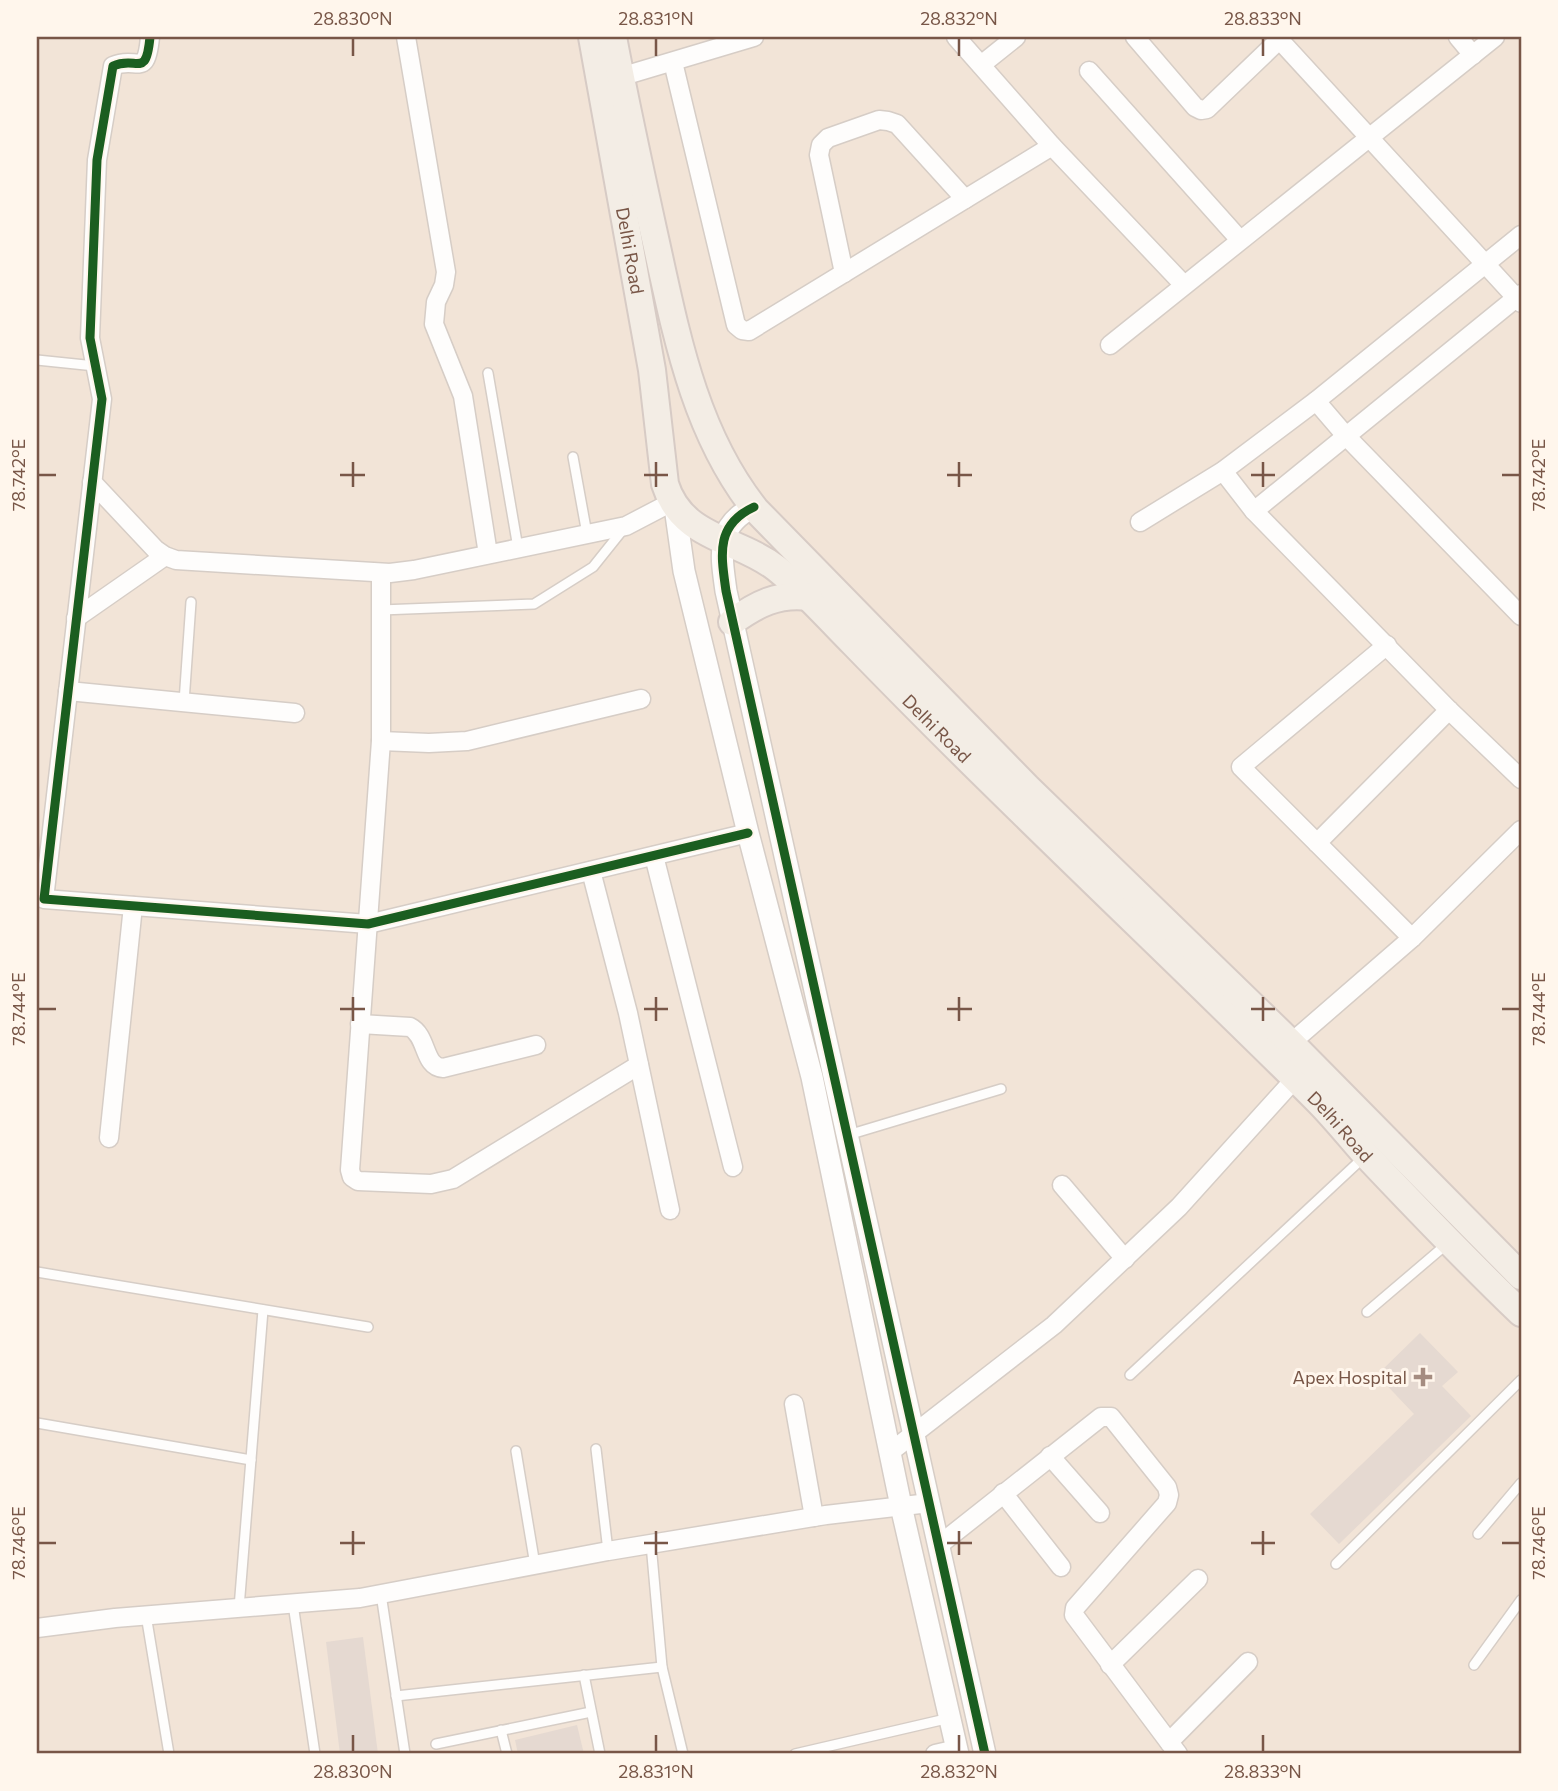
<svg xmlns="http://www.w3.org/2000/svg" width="1558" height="1791" font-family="Commissioner,sans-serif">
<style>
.residential{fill:#f2e4d7}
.building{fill:#e5d9d1}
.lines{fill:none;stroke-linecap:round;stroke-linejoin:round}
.service-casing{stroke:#d6cdc6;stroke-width:12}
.minor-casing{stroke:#d6cdc6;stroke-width:21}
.tertiary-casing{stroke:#d6cdc6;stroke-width:24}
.primary-casing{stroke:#d7cbc5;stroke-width:30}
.service{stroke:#fefdfc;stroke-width:9}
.minor{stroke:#fefdfc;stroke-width:18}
.tertiary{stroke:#fefdfc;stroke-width:21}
.primary{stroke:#f3ede5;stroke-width:26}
.cycleway-casing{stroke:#fff6ec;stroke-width:13}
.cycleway{stroke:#1b5e20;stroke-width:9}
.ticks{fill:none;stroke:#785647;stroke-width:2.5}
.poi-dot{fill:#a58c80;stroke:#fff6ec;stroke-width:2.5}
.labels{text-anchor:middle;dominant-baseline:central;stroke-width:6;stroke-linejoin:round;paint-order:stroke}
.street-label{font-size:18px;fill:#785647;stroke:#fff6ec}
.poi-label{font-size:18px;fill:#785647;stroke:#fff6ec;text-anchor:end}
.neatline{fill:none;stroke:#785647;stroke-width:2.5}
.ticks-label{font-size:18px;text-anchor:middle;fill:#785647}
</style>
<rect width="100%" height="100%" fill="#f8f1ea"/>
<rect class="residential" x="37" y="37" width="1484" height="1717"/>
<g class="building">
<path d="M1420 1333 1458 1372 1442 1386 1471 1416 1339 1544 1310 1514 1414 1414 1377 1375Z"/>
<path d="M363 1637 378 1754H340L326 1642Z"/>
<path d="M577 1725 584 1754H518L515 1740Z"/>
</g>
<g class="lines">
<defs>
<g id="service">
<path d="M37 360 95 366"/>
<path d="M488 373 518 548"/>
<path d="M573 457 587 534"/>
<path d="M381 610 534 604 593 567 625 527"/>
<path d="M184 702 191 602"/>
<path d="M848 1135 1001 1089"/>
<path d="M37 1272 368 1327"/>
<path d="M1367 1312 1448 1243"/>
<path d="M1130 1375 1364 1157"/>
<path d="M37 1423 251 1460"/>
<path d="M596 1449 608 1551"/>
<path d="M516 1451 535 1565"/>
<path d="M1478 1534 1521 1483"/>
<path d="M651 1544 662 1667 683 1754"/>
<path d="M1336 1564 1521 1380"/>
<path d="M381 1594 405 1754"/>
<path d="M293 1604 315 1754"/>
<path d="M239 1608 263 1310"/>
<path d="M146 1615 169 1754"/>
<path d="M1474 1665 1521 1600"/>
<path d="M584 1675 600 1754"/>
<path d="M396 1696 662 1667"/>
<path d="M501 1730 507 1754"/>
<path d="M436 1744 591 1712"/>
<path d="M795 1754 950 1718"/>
</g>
<g id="minor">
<path d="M150 37C146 80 137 55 113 66L97 160 90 338 102 399 44 899 368 924 748 833"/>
<path d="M406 37 446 272 444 285 436 302 434 324 463 396 488 554"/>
<path d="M956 37 1052 146 1184 285"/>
<path d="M1135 37 1195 107 1201 110 1207 109 1280 39"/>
<path d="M1277 37 1521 303"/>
<path d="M1458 37 1473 55"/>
<path d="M673 62 736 325 742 330 749 331 1052 146"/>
<path d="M981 65 1016 37"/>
<path d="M1089 71 1240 240"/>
<path d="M620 77 754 37"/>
<path d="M844 273 819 155 821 145 828 138 879 120 888 121 897 124 965 199"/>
<path d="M1110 345 1495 37"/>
<path d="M1316 401 1346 436 1521 616"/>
<path d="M1223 471 1254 511 1449 710 1521 779"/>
<path d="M92 482 155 549 165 556 176 560 390 573 414 570 626 526 672 502"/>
<path d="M1254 511 1521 294"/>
<path d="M1140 522 1223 471 1316 401 1521 235"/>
<path d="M381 573V741L350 1170 352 1177 358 1181 431 1184 453 1179 639 1065"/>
<path d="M76 618 165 556"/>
<path d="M1387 645 1241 767 1412 938"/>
<path d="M68 691 295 713"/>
<path d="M381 741 429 743 467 741 641 699"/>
<path d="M1317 843 1449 710"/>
<path d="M654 856 733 1167"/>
<path d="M591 871 628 1013 670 1210"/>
<path d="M360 1024 410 1027C428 1036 423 1067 443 1068L536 1045"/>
<path d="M1284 1049 1412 938 1521 830"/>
<path d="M109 1138 133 906"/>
<path d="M1062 1185 1125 1259"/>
<path d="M794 1404 814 1517"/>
<path d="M889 1453 1054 1325 1179 1207 1301 1072"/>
<path d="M1050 1456 1100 1513"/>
<path d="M1003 1493 1061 1567"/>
<path d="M939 1545 1101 1417H1111L1167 1487 1169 1495 1167 1503 1075 1608 1074 1615 1178 1754"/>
<path d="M37 1628 115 1618 360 1598 608 1551 826 1515 929 1503"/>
<path d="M1110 1665 1198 1579"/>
<path d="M1169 1742 1248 1662"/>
<path d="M935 1754 957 1749"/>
</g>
<g id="tertiary">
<path d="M675 507 684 571 748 833 812 1077 901 1506 958 1754"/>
<path d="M754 507C715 525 721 555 726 591L985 1754"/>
</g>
<g id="primary">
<path id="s1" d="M592 37 652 370 665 484C682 539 737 538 776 568 804 590 828 618 854 644 1004 799 1163 947 1317 1100 1334 1117 1349 1136 1365 1154 1416 1208 1468 1262 1521 1313"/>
<path d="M613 37C625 101 639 165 653 229 675 327 692 430 756 510L1027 787 1290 1042 1521 1276"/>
<path d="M732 622C757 604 778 593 809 597"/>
</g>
</defs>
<use href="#service" class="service-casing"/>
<use href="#minor" class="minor-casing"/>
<use href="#tertiary" class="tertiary-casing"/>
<use href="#primary" class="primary-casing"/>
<use href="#service" class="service"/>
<use href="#minor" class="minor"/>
<use href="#tertiary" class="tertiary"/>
<use href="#primary" class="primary"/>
<defs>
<g id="cycleway">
<path d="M150 37C146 80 137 55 113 66L97 160 90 338 102 399 44 899 368 924 748 833"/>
<path d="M754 507C715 525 721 555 726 591L985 1754"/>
</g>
</defs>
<use href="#cycleway" class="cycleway-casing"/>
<use href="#cycleway" class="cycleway"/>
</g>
<path class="ticks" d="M353 38V56M656 38V56M959 38V56M1263 38V56M353 462V487M656 462V487M959 462V487M1263 462V487M38 475H56M340 475H365M644 475H668M947 475H972M1251 475H1275M1502 475H1520M353 997V1021M656 997V1021M959 997V1021M1263 997V1021M38 1009H56M340 1009H365M644 1009H668M947 1009H972M1251 1009H1275M1502 1009H1520M353 1531V1555M656 1531V1555M959 1531V1555M1263 1531V1555M38 1543H56M340 1543H365M644 1543H668M947 1543H972M1251 1543H1275M1502 1543H1520M353 1735V1752M656 1735V1752M959 1735V1752M1263 1735V1752"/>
<path class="poi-dot" d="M1419.5 1366.5h7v7h7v7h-7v7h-7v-7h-7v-7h7z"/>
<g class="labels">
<g class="street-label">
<text stroke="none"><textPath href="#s1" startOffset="217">Delhi Road</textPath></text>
<text stroke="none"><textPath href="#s1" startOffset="824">Delhi Road</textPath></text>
<text stroke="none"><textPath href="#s1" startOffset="1391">Delhi Road</textPath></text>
</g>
<g class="poi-label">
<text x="1407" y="1377">Apex Hospital</text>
</g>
</g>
<rect width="1558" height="1791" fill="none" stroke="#fff6ec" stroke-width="77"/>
<rect x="38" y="38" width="1482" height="1714" class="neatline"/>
<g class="ticks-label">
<text x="353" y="25">28.830°N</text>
<text x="656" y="25">28.831°N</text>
<text x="959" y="25">28.832°N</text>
<text x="1263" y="25">28.833°N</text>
<text transform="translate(1539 475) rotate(-90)" y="6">78.742°E</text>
<text transform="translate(19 475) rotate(-90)" y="6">78.742°E</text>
<text transform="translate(1539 1009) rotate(-90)" y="6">78.744°E</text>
<text transform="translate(19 1009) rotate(-90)" y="6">78.744°E</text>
<text transform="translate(1539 1543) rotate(-90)" y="6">78.746°E</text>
<text transform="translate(19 1543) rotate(-90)" y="6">78.746°E</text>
<text x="353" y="1778">28.830°N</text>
<text x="656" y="1778">28.831°N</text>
<text x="959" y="1778">28.832°N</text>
<text x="1263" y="1778">28.833°N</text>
</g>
</svg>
